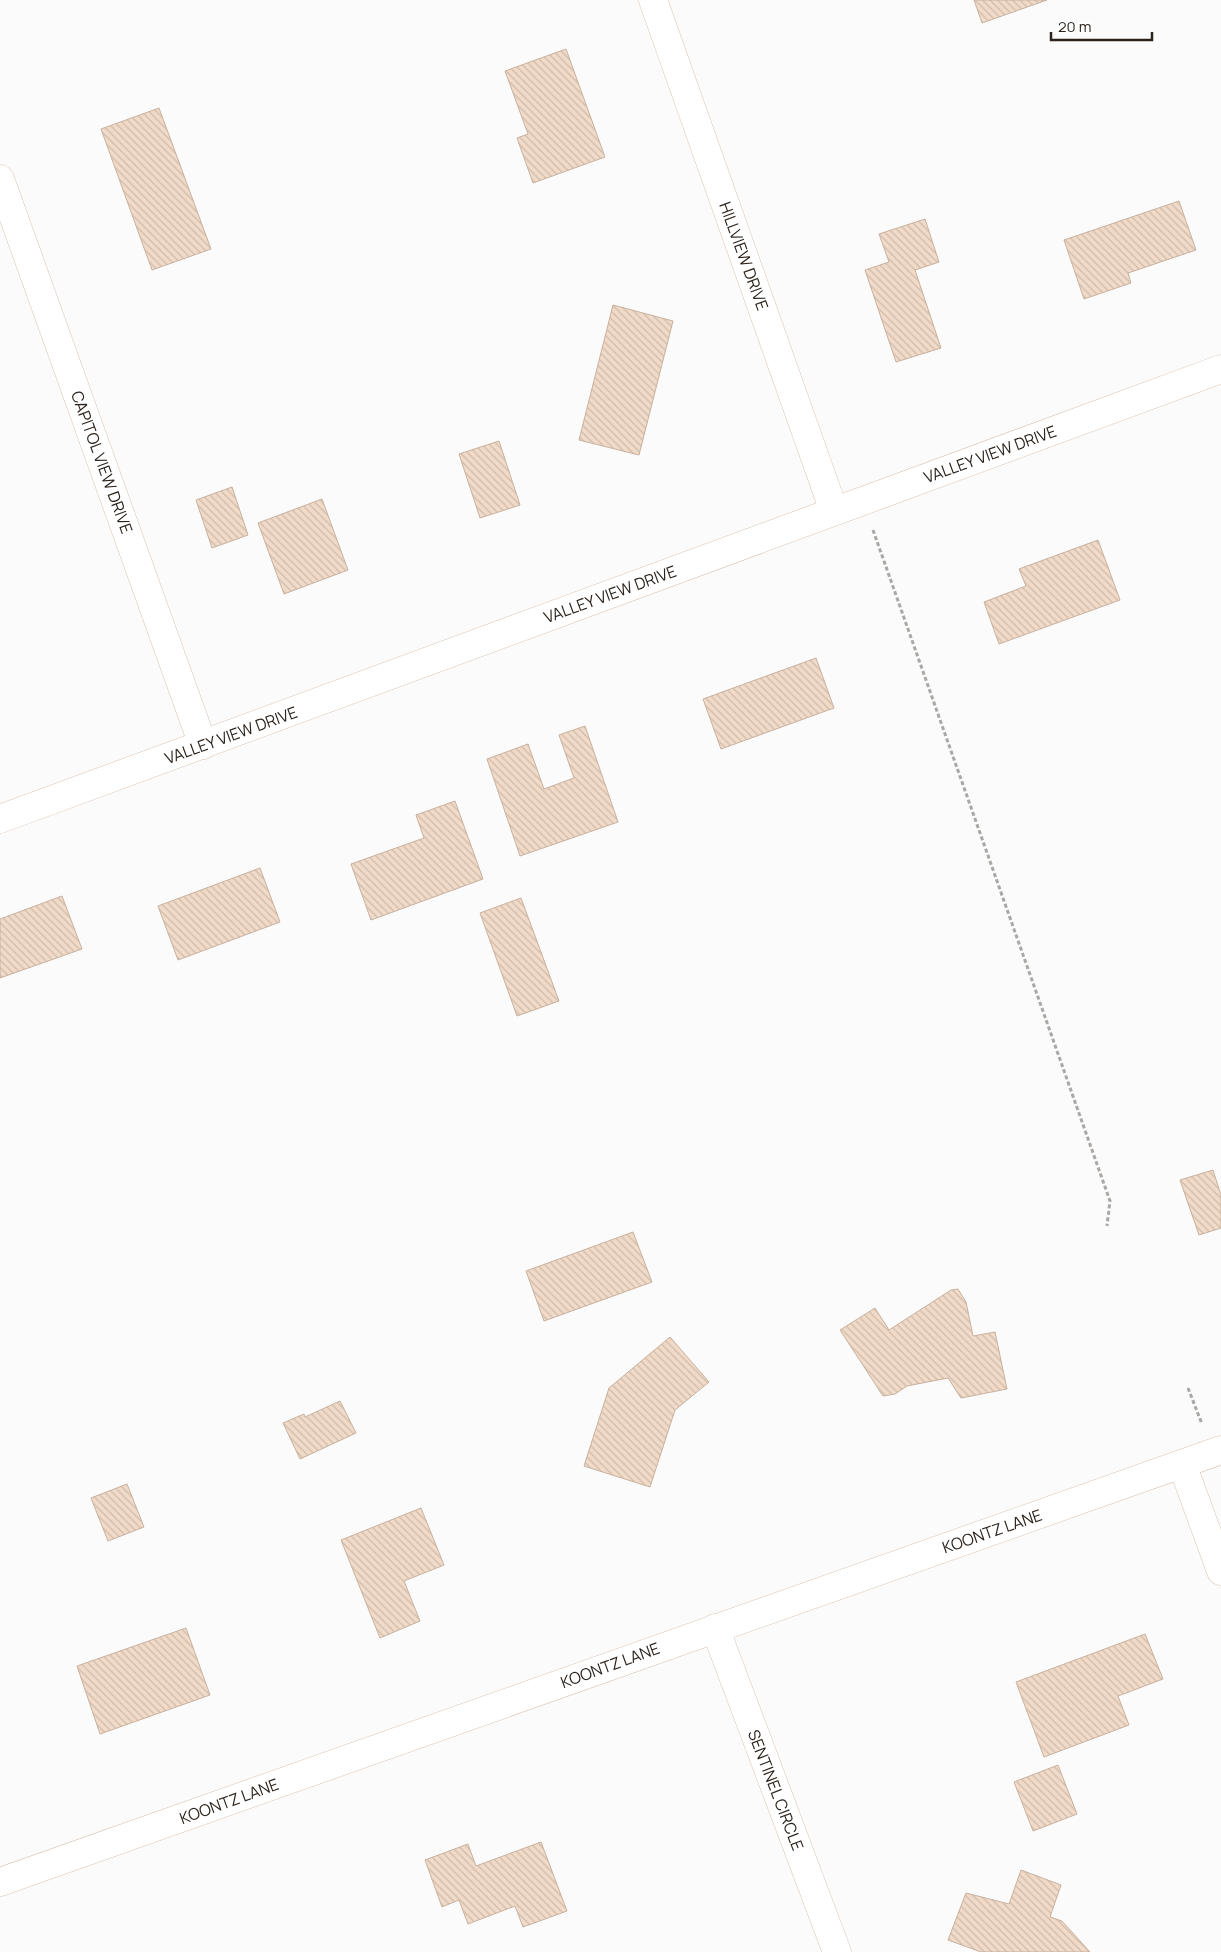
<svg xmlns="http://www.w3.org/2000/svg" width="1221" height="1952" font-family="Manrope,sans-serif">
<style>
.building{fill:url(#building-back-hatch);stroke:#c8b19f}
.lines{fill:none;stroke-linecap:round;stroke-linejoin:round}
.street-casing{stroke:#dbc4b2;stroke-width:29}
.secondary-casing{stroke:#dbc4b2;stroke-width:29}
.path{stroke:#aaa7a4;stroke-width:3;stroke-dasharray:4 2.5;stroke-linecap:butt}
.street{stroke:#fff;stroke-width:28}
.secondary{stroke:#fff;stroke-width:28}
.labels{text-anchor:middle;dominant-baseline:central;stroke-width:4;stroke-linejoin:round;paint-order:stroke}
.street-label{font-size:16px;fill:#2c231c;stroke:#fff}
</style>
<defs>
<pattern id="building-back-hatch" width="6" height="6" patternUnits="userSpaceOnUse" patternTransform="scale(1.25)"><rect width="6" height="6" fill="#f1dac7"/><path d="M-1 5l2 2M0 0l6 6M5-1l2 2" fill="none" stroke="#cfbbaa"/></pattern>
</defs>
<rect width="100%" height="100%" fill="#fbfbfb"/>
<g class="building">
<path d="M974 0H1047L982 23Z"/>
<path d="M566 49 605 157 533 183 517 138 528 134 505 71Z"/>
<path d="M159 108 211 249 152 270 101 129Z"/>
<path d="M1179 201 1196 250 1128 273 1131 283 1084 299 1064 240Z"/>
<path d="M925 219 939 262 915 270 941 348 896 362 865 270 889 262 879 234Z"/>
<path d="M613 305 673 321 639 455 579 440Z"/>
<path d="M499 441 520 505 480 518 459 454Z"/>
<path d="M232 487 248 535 212 548 196 500Z"/>
<path d="M322 499 348 570 284 594 258 523Z"/>
<path d="M1098 540 1120 600 999 644 984 602 1026 586 1019 569Z"/>
<path d="M816 658 834 708 721 749 703 699Z"/>
<path d="M585 726 618 822 520 856 487 759 528 744 544 789 574 778 559 735Z"/>
<path d="M455 801 483 879 371 920 351 864 424 838 416 815Z"/>
<path d="M260 868 280 922 178 960 158 906Z"/>
<path d="M62 896 82 949 0 978V919Z"/>
<path d="M521 898 559 1001 517 1016 480 913Z"/>
<path d="M1213 1170 1221 1195V1228L1199 1235 1180 1180Z"/>
<path d="M633 1232 652 1282 544 1321 526 1271Z"/>
<path d="M958 1289 966 1302 973 1336 995 1332 1007 1389 961 1398 948 1378 907 1386 895 1394 883 1396 840 1330 875 1308 889 1330 951 1290Z"/>
<path d="M670 1337 709 1382 675 1410 650 1487 584 1466 609 1388Z"/>
<path d="M340 1401 356 1433 300 1459 283 1423 304 1414 305 1417Z"/>
<path d="M127 1484 144 1527 108 1541 91 1498Z"/>
<path d="M421 1508 444 1565 404 1581 420 1621 380 1638 341 1540Z"/>
<path d="M186 1628 210 1695 100 1734 77 1666Z"/>
<path d="M1145 1634 1163 1679 1118 1696 1129 1725 1044 1757 1016 1682Z"/>
<path d="M1058 1765 1077 1814 1033 1831 1014 1782Z"/>
<path d="M541 1842 567 1911 523 1927 515 1906 468 1924 459 1900 442 1907 425 1860 468 1844 476 1866Z"/>
<path d="M1021 1870 1061 1885 1050 1917 1062 1921 1090 1952H981L948 1940 966 1893 1009 1904Z"/>
</g>
<g class="lines">
<defs>
<g id="street">
<path d="M653 0 834 511"/>
<path d="M0 179 203 745"/>
<path d="M0 819 1221 369"/>
<path d="M715 1628 837 1952"/>
</g>
<g id="secondary">
<path d="M1182 1464 1221 1571"/>
<path d="M0 1882 1221 1450"/>
</g>
</defs>
<use href="#street" class="street-casing"/>
<use href="#secondary" class="secondary-casing"/>
<g class="path">
<path d="M873 530 1110 1201 1107 1226"/>
<path d="M1188 1388 1202 1424"/>
</g>
<use href="#street" class="street"/>
<use href="#secondary" class="secondary"/>
</g>
<g class="labels">
<g class="street-label">
<text transform="translate(744 256) rotate(70)">HILLVIEW DRIVE</text>
<text transform="translate(990 454) rotate(-20)">VALLEY VIEW DRIVE</text>
<text transform="translate(102 462) rotate(70)">CAPITOL VIEW DRIVE</text>
<text transform="translate(610 594) rotate(-20)">VALLEY VIEW DRIVE</text>
<text transform="translate(231 735) rotate(-20)">VALLEY VIEW DRIVE</text>
<text transform="translate(992 1531) rotate(-19)">KOONTZ LANE</text>
<text transform="translate(610 1665) rotate(-20)">KOONTZ LANE</text>
<text transform="translate(776 1790) rotate(69)">SENTINEL CIRCLE</text>
<text transform="translate(229 1801) rotate(-20)">KOONTZ LANE</text>
</g>
</g>
<path d="M1051 32v8h101v-8" fill="none" stroke="#2c231c" stroke-width="2.5"/>
<text x="1058" y="32" font-size="15" fill="#2c231c" stroke="#ffffff" stroke-width="4" paint-order="stroke">20 m</text>
</svg>
